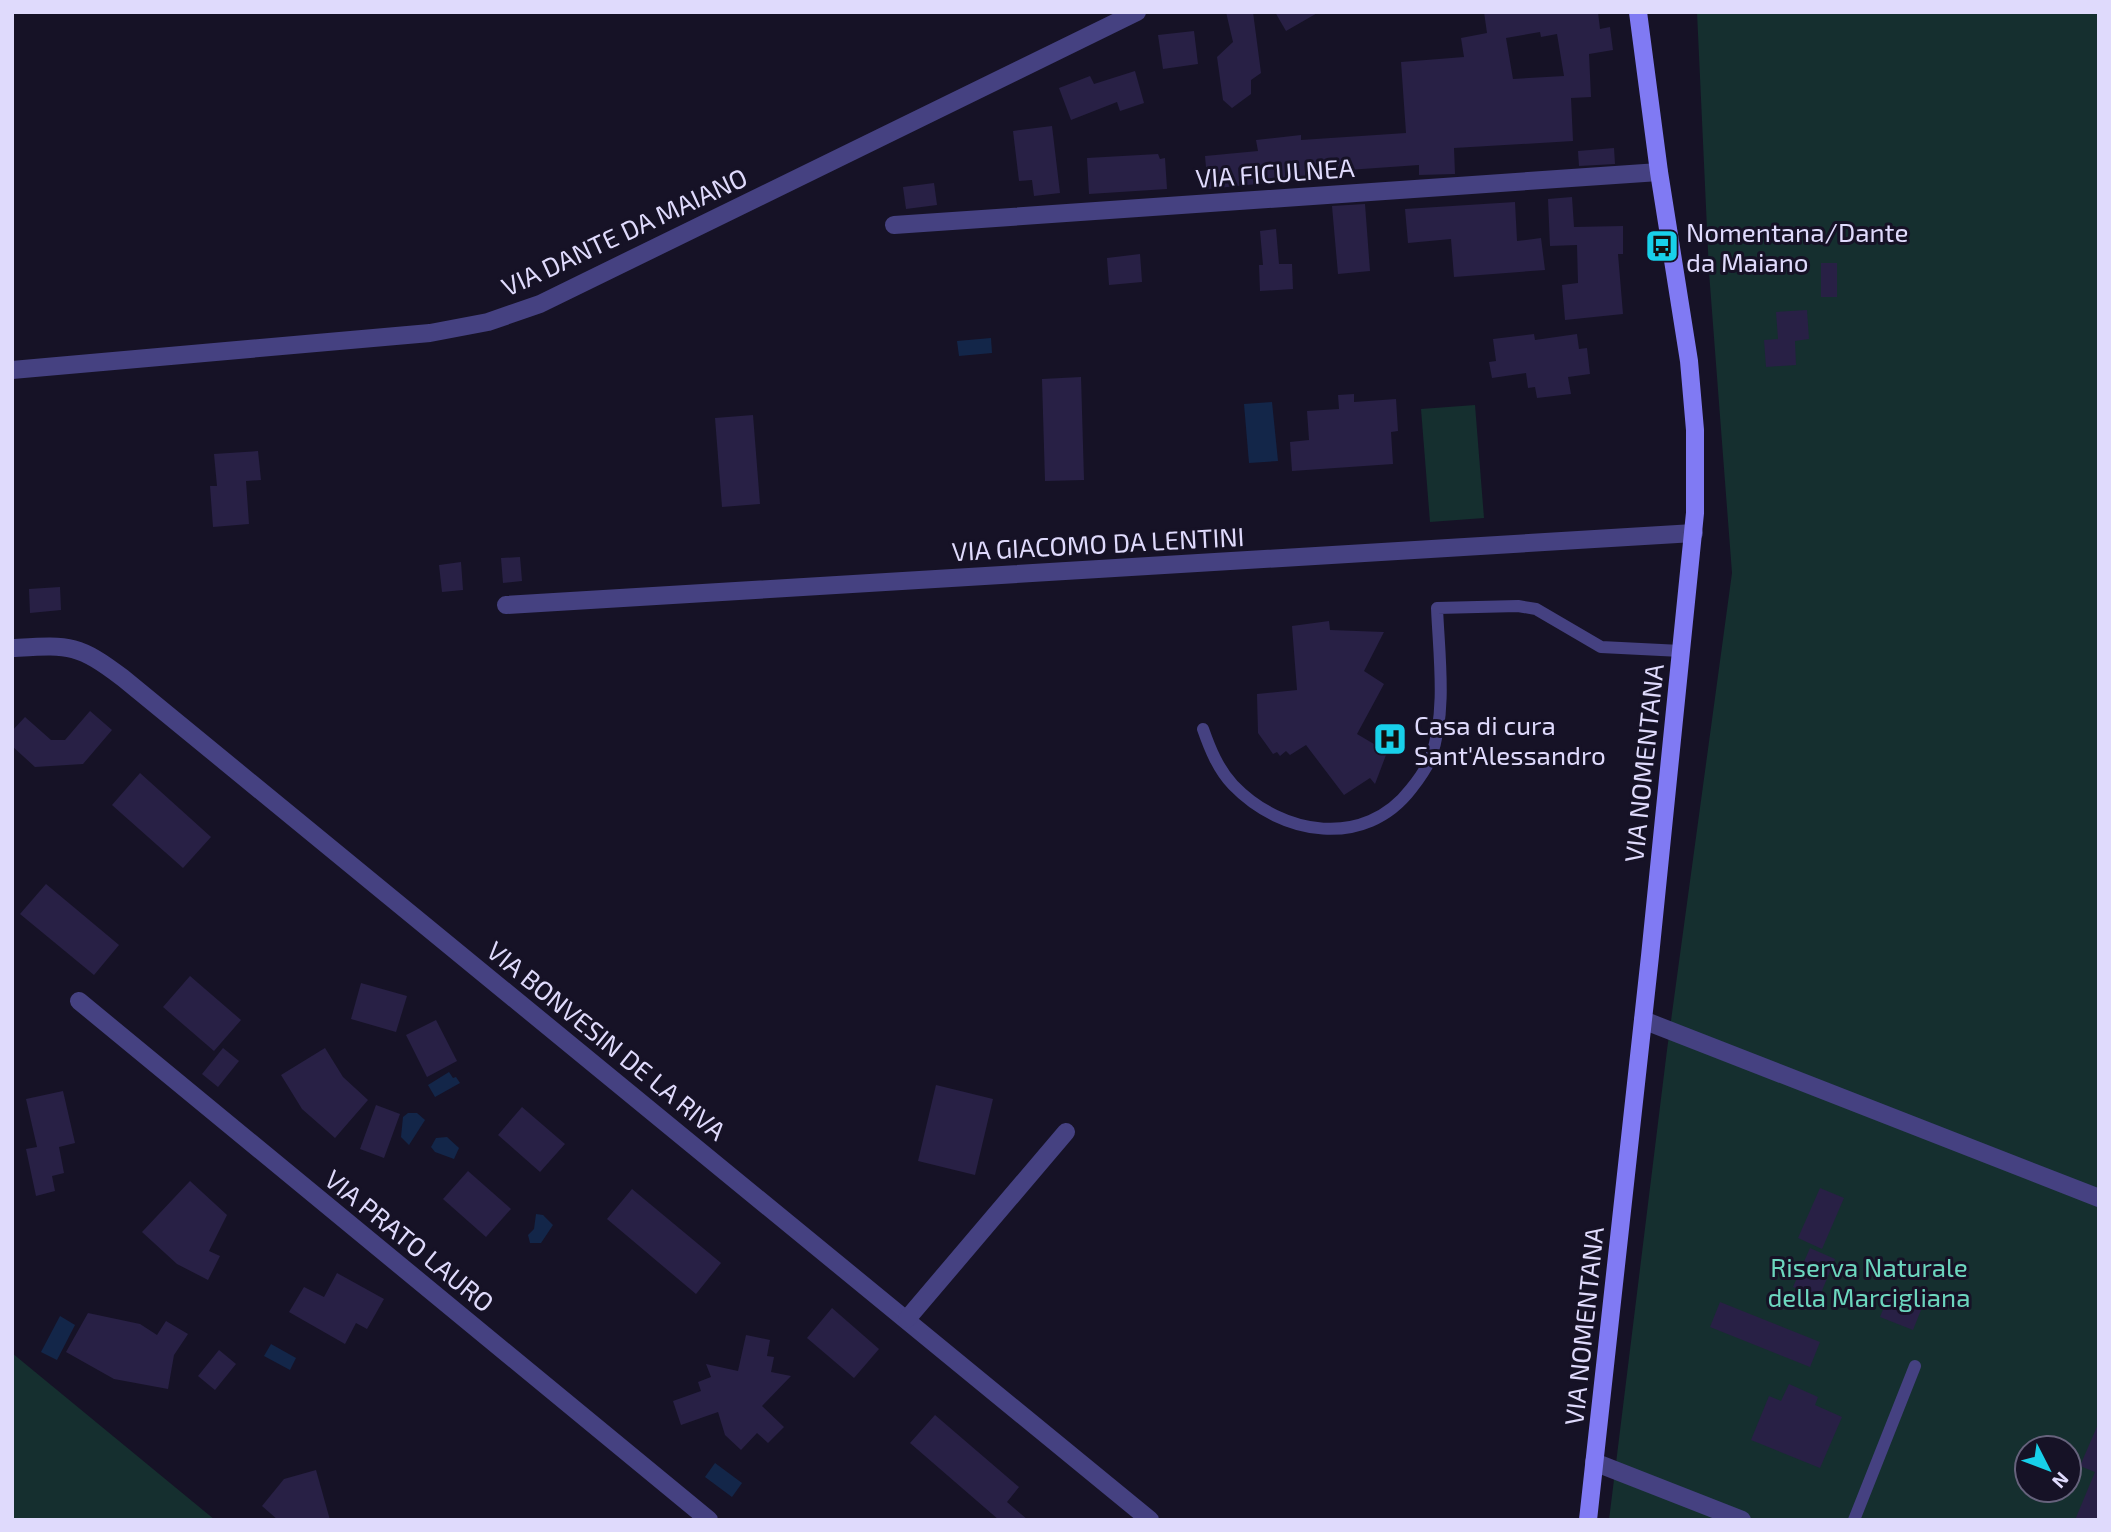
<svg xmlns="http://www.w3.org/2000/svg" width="2111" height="1532" font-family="'Exo 2',sans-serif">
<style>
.green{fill:#152f2f;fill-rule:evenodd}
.water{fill:#132649}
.building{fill:#282045;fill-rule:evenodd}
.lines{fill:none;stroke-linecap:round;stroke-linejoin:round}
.service{stroke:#454181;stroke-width:12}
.minor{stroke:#454181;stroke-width:18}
.secondary{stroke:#807af3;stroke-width:18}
.labels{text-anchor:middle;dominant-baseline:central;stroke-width:6;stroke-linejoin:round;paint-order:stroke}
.street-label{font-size:26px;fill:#dfdafc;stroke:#161226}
.poi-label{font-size:26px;fill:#dfdafc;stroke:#161226;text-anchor:start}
.park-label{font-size:26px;fill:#6cd6be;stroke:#161226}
</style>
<rect width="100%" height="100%" fill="#161226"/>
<g class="green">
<path d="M1697 12H2099V1520H1609L1667 1050 1732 573 1709 272ZM2027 1448H2069V1490H2027Z"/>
<path d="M1475 405 1484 518 1430 522 1421 409Z"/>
<path d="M12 1353 215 1520H12Z"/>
</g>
<g class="water">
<path d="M991 338 992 353 959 356 957 341Z"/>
<path d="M1272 402 1278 461 1249 463 1244 404Z"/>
<path d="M449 1072 453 1078 456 1077 460 1083 435 1097 428 1085Z"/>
<path d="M408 1113H417L425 1120 409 1145 401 1137 403 1117Z"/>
<path d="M447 1137 459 1148 454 1159 435 1152 431 1147 436 1138Z"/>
<path d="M536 1214 543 1215 553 1225 541 1243H530L528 1235 534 1229Z"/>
<path d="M60 1316 75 1325 57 1360 41 1352Z"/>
<path d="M271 1344 296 1358 290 1370 264 1356Z"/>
<path d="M715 1463 742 1483 732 1497 705 1477Z"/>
</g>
<g class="building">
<path d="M1226 12H1253L1261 73 1251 80V94L1232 108 1223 100 1217 57 1233 42Z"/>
<path d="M1275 12H1319L1286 31Z"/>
<path d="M1484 12H1598L1600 29 1610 27 1613 50 1589 54 1591 97 1571 98 1573 141 1454 148 1455 174 1419 175V165L1305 173 1306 179 1208 189 1205 156 1258 151 1256 140 1301 135V140L1406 133 1401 62 1464 57 1461 38 1487 33ZM1540 32 1541 37 1557 34 1564 76 1513 79 1506 38Z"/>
<path d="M1194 31 1198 64 1163 69 1158 35Z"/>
<path d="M1135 71 1144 103 1120 111 1117 102 1071 120 1059 88 1090 76 1094 84Z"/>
<path d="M1052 126 1060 193 1034 196 1032 180 1019 181 1013 131Z"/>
<path d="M1614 148 1615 164 1579 166 1578 151Z"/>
<path d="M1158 154 1160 159 1165 158 1167 189 1089 194 1087 158Z"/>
<path d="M934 183 937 205 906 209 903 187Z"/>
<path d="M1572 197 1574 227 1623 226V254H1618L1623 314 1565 320 1562 285 1578 283 1577 245 1550 246 1548 199Z"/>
<path d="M1515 202 1517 241 1541 238 1545 270 1454 277 1451 239 1408 243 1405 209Z"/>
<path d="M1365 204 1370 271 1338 274 1332 206Z"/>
<path d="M1276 229 1279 264H1292L1293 289 1260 291 1259 265H1263L1260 231Z"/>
<path d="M1140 254 1142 282 1109 285 1107 258Z"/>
<rect x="1821" y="263" width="16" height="34"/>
<path d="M1807 310 1809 339 1795 341 1796 365 1766 367 1764 340 1778 339 1776 312Z"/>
<path d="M1534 334 1535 340 1577 334 1579 349 1587 348 1590 374 1568 377 1571 394 1537 398 1535 387 1528 388 1526 373 1492 378 1489 362 1496 361 1493 339Z"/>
<path d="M1081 377 1084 480 1045 481 1042 379Z"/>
<path d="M1354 394V402L1396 399 1398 431 1391 432 1393 464 1292 471 1290 442 1309 440 1307 411 1339 409 1338 395Z"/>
<path d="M753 415 760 504 722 507 715 418Z"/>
<path d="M258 451 261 480 246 481 249 524 213 527 210 486H217L214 454Z"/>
<path d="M520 557 522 581 503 583 501 558Z"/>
<path d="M461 562 463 590 442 592 439 565Z"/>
<path d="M60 587 61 610 30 613 29 589Z"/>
<path d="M1329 621 1330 630 1384 632 1364 671 1384 684 1357 734 1379 747 1378 751 1386 755 1375 784 1370 778 1344 795 1306 745 1290 755 1286 751 1280 756 1277 752 1273 754 1258 733 1257 694 1297 690 1292 626Z"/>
<path d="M90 711 112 730 83 764 35 767 12 746V731L25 717 51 740H65Z"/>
<path d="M140 773 211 837 183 868 112 805Z"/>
<path d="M46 884 119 945 94 975 20 914Z"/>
<path d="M190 976 241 1020 214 1051 163 1007Z"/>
<path d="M361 983 407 996 396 1032 351 1019Z"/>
<path d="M436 1020 457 1061 427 1077 406 1035Z"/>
<path d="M223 1048 239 1061 218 1087 202 1074Z"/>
<path d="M325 1048 343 1077 368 1100 335 1138 302 1109 281 1075Z"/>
<path d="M936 1085 993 1099 975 1175 918 1161Z"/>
<path d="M63 1091 75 1143 59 1147 64 1173 52 1176 55 1191 36 1196 26 1149 37 1147 26 1099Z"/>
<path d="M376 1105 400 1114 384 1158 360 1149Z"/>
<path d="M522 1107 565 1144 540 1172 498 1135Z"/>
<path d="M468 1171 511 1209 486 1237 443 1199Z"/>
<path d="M190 1181 227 1215 209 1251 220 1256 208 1280 177 1264 142 1232Z"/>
<path d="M1820 1188 1844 1198 1822 1249 1798 1238Z"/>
<path d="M632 1189 721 1263 696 1294 607 1219Z"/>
<path d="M1810 1248 1835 1259 1819 1298 1793 1287Z"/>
<path d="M337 1273 384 1299 367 1329 356 1323 345 1344 289 1312 304 1287 324 1297Z"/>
<path d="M1888 1297 1921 1310 1913 1330 1880 1317Z"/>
<path d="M1720 1302 1820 1342 1810 1367 1710 1327Z"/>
<path d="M832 1308 879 1349 854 1378 807 1338Z"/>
<path d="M88 1313 140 1324 157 1335 166 1321 188 1334 174 1355 168 1389 114 1379 66 1352Z"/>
<path d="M746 1335 770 1340 767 1356 774 1357 771 1372 791 1376 762 1406 784 1427 768 1443 757 1433 741 1450 725 1435 718 1412 681 1425 673 1401 701 1391 698 1382 711 1377 706 1364 738 1371Z"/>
<path d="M219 1350 236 1364 215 1390 198 1376Z"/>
<path d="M1789 1384 1818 1397 1815 1405 1842 1417 1820 1468 1751 1440 1769 1396 1781 1401Z"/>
<path d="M935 1415 1019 1487 1007 1502 1028 1520H999L910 1443Z"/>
<path d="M2099 1422V1520H2075L2095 1472 2080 1466Z"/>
<path d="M316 1470 330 1520H278L262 1506 284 1479Z"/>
</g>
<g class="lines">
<g class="service">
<path d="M1203 729C1210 749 1218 769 1233 785 1282 836 1365 849 1411 789 1419 779 1427 768 1431 757 1447 711 1439 656 1437 608L1518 606 1536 609 1601 647 1681 651"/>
<path d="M1854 1520 1915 1366"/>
</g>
<g class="minor">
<path d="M894 225 1659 172"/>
<path d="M12 370 430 333 488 322 540 304 1137 12"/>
<path d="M506 605 1694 533"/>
<path d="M12 648C69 645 77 643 123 678L1150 1520"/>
<path d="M79 1001 709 1520"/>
<path d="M1643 1020 2099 1198"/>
<path d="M907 1319 1066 1132"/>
<path d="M1594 1462 1742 1520"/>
</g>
<path class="secondary" d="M1588 1520 1650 956 1695 513V430L1689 361 1659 172 1638 12"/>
</g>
<defs>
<symbol id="bus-square" viewBox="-11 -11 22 22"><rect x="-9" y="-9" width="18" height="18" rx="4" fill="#18d0ea" stroke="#161226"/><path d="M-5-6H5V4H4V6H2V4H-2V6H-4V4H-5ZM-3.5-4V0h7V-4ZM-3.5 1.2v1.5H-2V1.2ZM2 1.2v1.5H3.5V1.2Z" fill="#111"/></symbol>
<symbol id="hospital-square" viewBox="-11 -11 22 22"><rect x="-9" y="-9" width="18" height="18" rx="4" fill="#18d0ea" stroke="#161226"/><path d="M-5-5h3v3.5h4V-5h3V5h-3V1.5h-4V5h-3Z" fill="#111"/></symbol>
</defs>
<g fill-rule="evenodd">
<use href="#bus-square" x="1643" y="227" width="38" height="38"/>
<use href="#hospital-square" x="1371" y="720" width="38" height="38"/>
</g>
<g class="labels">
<g class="street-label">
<text transform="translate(1275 172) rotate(-4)">VIA FICULNEA</text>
<text transform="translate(624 231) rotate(-25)">VIA DANTE DA MAIANO</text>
<text transform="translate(1098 543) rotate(-3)">VIA GIACOMO DA LENTINI</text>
<text transform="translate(1643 763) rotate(-84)">VIA NOMENTANA</text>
<text transform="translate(607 1040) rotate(39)">VIA BONVESIN DE LA RIVA</text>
<text transform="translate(410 1240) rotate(39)">VIA PRATO LAURO</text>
<text transform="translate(1583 1326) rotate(-84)">VIA NOMENTANA</text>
</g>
<g class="poi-label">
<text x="1686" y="231">Nomentana/Dante<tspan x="1686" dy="30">da Maiano</tspan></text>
<text x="1414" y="724">Casa di cura<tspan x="1414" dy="30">Sant'Alessandro</tspan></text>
</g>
<g class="park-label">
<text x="1869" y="1266">Riserva Naturale<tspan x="1869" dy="30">della Marcigliana</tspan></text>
</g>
</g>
<rect width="2111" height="1532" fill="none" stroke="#dfdafc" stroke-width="28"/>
<g transform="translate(2048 1469) rotate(132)"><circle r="33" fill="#161226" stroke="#66627c" stroke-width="2"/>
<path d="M0-5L12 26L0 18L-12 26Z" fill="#18d0ea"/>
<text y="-10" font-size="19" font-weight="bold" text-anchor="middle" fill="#dfdafc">N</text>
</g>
</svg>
